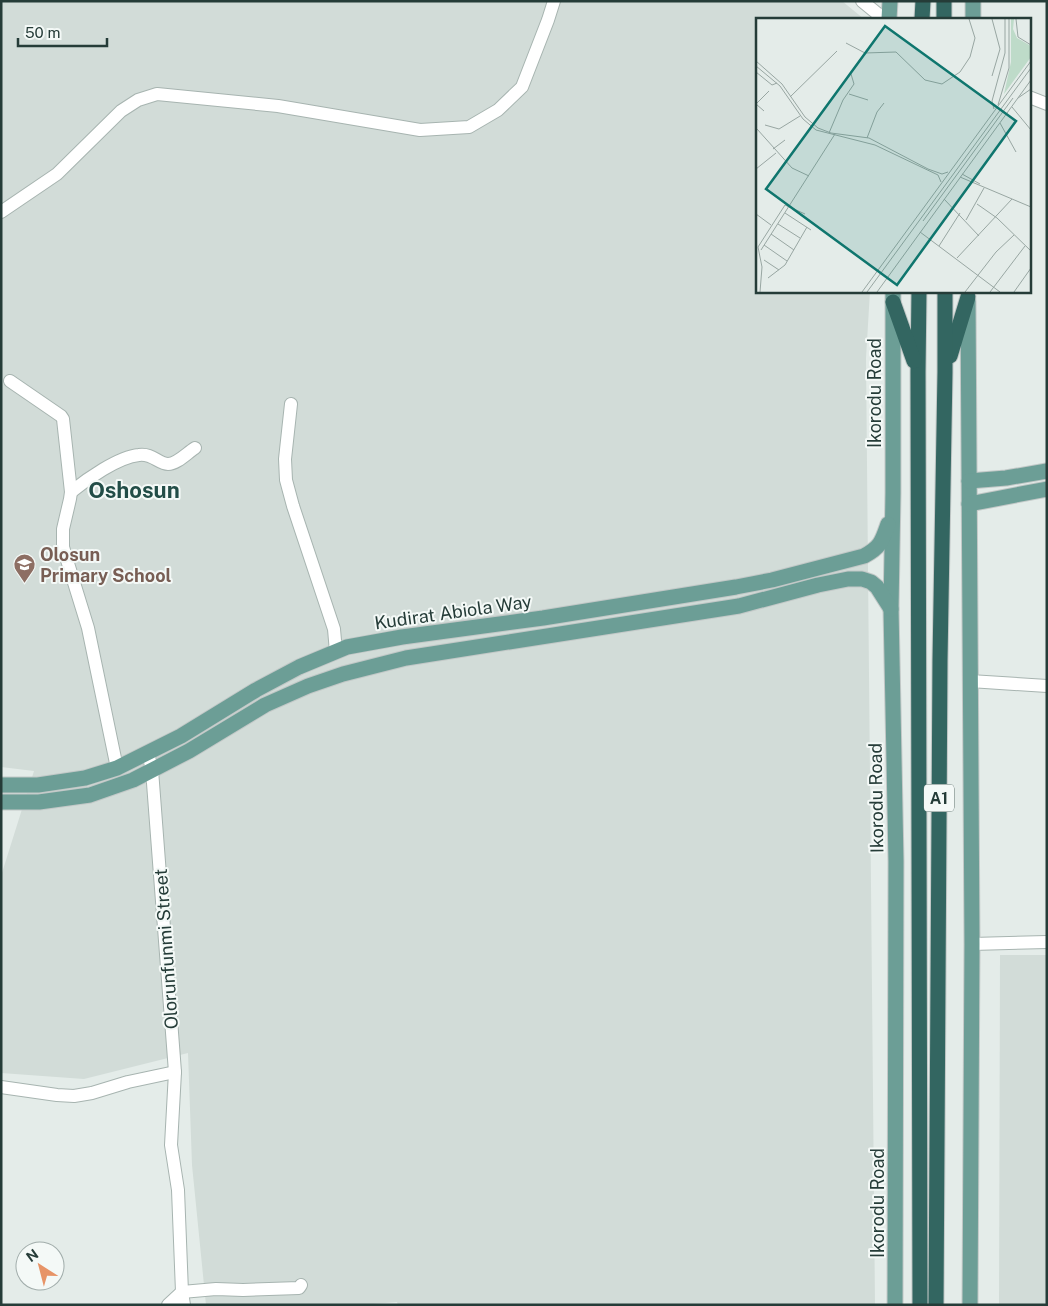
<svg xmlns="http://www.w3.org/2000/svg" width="1048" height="1306" font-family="'Public Sans',sans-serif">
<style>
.built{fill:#d2dcd8}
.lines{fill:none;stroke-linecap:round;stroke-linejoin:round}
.minor-casing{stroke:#a7b4b0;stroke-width:14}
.major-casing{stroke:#c2c8c7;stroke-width:17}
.highway-casing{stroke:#c2c8c7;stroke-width:17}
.minor{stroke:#fff;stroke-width:12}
.major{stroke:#6c9e96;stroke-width:15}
.highway{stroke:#336661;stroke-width:15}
.labels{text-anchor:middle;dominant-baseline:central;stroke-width:4;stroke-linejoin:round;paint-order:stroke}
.shield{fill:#f4f9f7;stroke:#637571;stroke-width:1}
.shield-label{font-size:16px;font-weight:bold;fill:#253c38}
.street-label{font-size:18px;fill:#253c38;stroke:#f4f9f7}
.education-label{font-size:18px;font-weight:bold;fill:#785e54;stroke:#f4f9f7;text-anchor:start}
.district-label{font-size:22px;font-weight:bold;fill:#224d47;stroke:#f4f9f7}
.inset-road{fill:none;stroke:#98a6a2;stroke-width:1}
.view{fill:#0f766e;fill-opacity:0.15;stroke:#0f766e;stroke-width:2.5}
.inset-edge{fill:none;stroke:#253c38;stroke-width:2.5}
</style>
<rect width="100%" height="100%" fill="#e4ece9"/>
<g class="built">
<path d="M1 1H842L864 19H757V291H870L866 358 875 1305H398L397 1302 362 1305H206L192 1165 188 1053 84 1079 1 1073V876L34 771 1 767Z"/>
<path d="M1000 955H1047V1305H999Z"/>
</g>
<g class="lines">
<defs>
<g id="minor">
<path d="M862 1 884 19"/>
<path d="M1029 97 1047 104"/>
<path d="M1 212 57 174 121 111 138 100 157 94 278 106 420 130 469 127 498 110 522 87 548 20 554 1"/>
<path d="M10 381 61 416 63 419 71 492 70 499 63 529V547L88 628 117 768"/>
<path d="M291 404 285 459 286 480 293 506 334 629 336 652"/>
<path d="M71 492C87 479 118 457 139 455 152 453 159 464 168 464 177 464 187 453 195 448"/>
<path d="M970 681 1047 686"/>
<path d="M148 753 152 770 175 1072 171 1145 178 1190 182 1292 184 1305"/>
<path d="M972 944 1047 942"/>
<path d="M1 1087 57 1095 74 1096 92 1093 128 1082 175 1072"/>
<path d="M168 1305 182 1292 216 1289 243 1290 299 1288 301 1285"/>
</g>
<g id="major">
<path d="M973 1V19"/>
<path d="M889 19 890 1"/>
<path d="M893 291V493L891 609 896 861 895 1305"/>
<path d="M968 301 972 944 970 1305"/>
<path d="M969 481 1006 478 1047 471"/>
<path d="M969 504 1047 489"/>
<path d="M1 785H38L85 778 117 768 181 736 256 690 299 667 347 647 402 637 543 618 736 587 772 580 864 556C881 547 882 541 888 524"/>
<path d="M1 802H39L90 795 133 780 189 751 265 705 308 686 343 674 406 658 739 606 818 585 848 579H862L871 582 877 587 891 609"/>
</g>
<g id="highway">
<path d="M944 1V19"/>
<path d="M922 19 923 1"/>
<path d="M919 291 918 372 920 1305"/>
<path d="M893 302 914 361"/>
<path d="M950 356 968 297"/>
<path d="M936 1305 940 660 945 372V291"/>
</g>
</defs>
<use href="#minor" class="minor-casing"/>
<use href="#major" class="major-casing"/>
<use href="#highway" class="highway-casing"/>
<use href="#minor" class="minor"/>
<use href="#major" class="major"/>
<use href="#highway" class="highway"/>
</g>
<defs>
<symbol id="school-pin" viewBox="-11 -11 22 30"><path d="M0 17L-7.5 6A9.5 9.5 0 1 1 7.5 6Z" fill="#8d6e63" stroke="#f4f9f7"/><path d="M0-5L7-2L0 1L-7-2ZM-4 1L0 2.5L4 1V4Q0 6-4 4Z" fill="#fff"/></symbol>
</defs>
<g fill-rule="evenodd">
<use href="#school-pin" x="12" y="552" width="25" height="34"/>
</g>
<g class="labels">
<rect class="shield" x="924" y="784.5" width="30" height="27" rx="4"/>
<g class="shield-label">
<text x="939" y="798">A1</text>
</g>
<g class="street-label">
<text transform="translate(874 393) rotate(-90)">Ikorodu Road</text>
<text transform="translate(453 612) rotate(-8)">Kudirat Abiola Way</text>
<text transform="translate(876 798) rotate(-91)">Ikorodu Road</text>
<text transform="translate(166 949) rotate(-94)">Olorunfunmi Street</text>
<text transform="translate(877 1203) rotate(-90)">Ikorodu Road</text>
</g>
<g class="education-label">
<text x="40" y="554">Olosun<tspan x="40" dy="21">Primary School</tspan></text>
</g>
<g class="district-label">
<text x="134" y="490">Oshosun</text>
</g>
</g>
<g transform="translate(756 18)">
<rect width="275" height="275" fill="#e4ece9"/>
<path d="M255 1H258L257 11 261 20 275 28V39L248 76 255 44Z" fill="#bedbc9"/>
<path class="inset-road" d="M260 1 262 19 275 27M90 25 109 35 140 34 169 62 186 66 204 54 214 39 219 20 213 1M0 43 26 66 49 99 62 110 75 115 113 120 172 151 186 156 192 154M0 48 24 68 47 101 60 112 119 127 182 157 185 164M0 54 16 67 21 65M236 58 244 31 236 1M93 76 112 82M34 79 81 33M262 80 275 71M242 87 253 50V1M256 89 275 112M238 91 236 83 249 35V1M8 93 0 86 13 73M244 105 260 134M9 107 23 111 44 98M1 111 36 150 53 158M73 115 87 82 98 66 95 56M111 120 121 94 128 85M17 131 29 122M0 151 20 135M206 156 224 166M204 159 275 189M188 181 223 218M221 186 241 200 275 233M29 195 55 212M0 196 15 207M210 202 228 170M167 203 257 80M22 206 44 220M164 214 244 274M15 216 38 232M8 227 31 243M183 228 204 195M5 232 79 116M201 240 256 181M8 242 23 252M12 260 29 247 51 209M4 274 6 249 2 229 29 187 49 196M106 274 275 43M111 274 275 50M121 274 275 62M209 274 240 234 258 217M234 274 269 228M258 274 275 250"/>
<path class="view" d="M129 8 260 103 141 267 10 171Z"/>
<rect width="275" height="275" class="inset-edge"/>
</g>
<rect width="1048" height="1306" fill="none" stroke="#253c38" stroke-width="5"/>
<g transform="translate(40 1266) rotate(324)"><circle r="24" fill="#f4f9f7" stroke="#a1adab"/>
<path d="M0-4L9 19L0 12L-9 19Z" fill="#e79467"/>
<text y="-8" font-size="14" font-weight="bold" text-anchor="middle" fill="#253c38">N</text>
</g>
<path d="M18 38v8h89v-8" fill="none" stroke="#253c38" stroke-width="2.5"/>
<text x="25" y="38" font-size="15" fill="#253c38" stroke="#f4f9f7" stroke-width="4" paint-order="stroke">50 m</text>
</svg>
